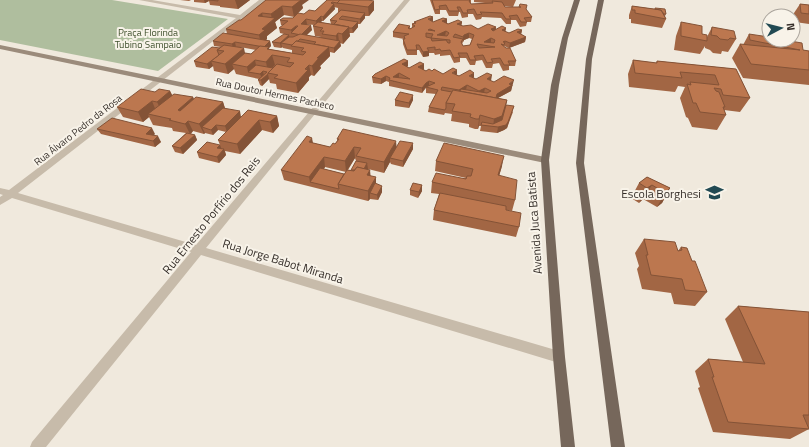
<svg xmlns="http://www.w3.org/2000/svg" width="809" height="447" font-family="'Titillium Web',sans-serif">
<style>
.green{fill:#afbe9e}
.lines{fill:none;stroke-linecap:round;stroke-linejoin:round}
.street{fill:#c7bbaa;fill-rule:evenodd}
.secondary{fill:#9b8b7b;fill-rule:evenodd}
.primary{fill:#76675b;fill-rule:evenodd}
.wall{fill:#a26644;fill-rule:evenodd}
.shaded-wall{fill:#845337}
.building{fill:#bc774f;stroke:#845337;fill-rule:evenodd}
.labels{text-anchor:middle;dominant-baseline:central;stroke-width:4;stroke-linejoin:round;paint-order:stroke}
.far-park-label{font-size:10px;fill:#40512e;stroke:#f8f3e9}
.far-street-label{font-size:10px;fill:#352e29;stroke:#f8f3e9}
.poi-label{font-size:12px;fill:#352e29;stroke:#f8f3e9;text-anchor:end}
.street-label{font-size:12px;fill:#352e29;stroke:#f8f3e9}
</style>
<rect width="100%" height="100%" fill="#f0e9dd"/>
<path class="green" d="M0 0H112L228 19 158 71 0 40Z"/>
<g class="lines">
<path class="street" d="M139 0H152L240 15 259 0H266L18 193 196 245 404 0H410L315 114 206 248 559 351 563 353 565 357 563 361 559 363 201 255 46 447H30L32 442 191 252 12 198 0 205V197L3 195 0 194V188L9 190 236 18Z"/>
<path class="secondary" d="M0 45 545 157 549 160 545 163 0 49Z"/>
<g class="primary">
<path d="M574 0H580L568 38 559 85 549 160 565 357 575 447H561L553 357 541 160 551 85 562 38Z"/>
<path d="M598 0H604L592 59 584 163 625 447H611L576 163 586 59Z"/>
</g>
</g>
<g class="wall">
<path d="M180 0H191L189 1Z"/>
<path d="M194 0H250L238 9 220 7V6L210 5 209 1 205 3 194 2Z"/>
<path d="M266 0 302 5 303 8 294 17 284 15 275 22 277 28 267 36V39L266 40 270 41 271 46 269 48V49L292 53V50L283 48 282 47 281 48 274 47 272 42 288 35 280 33 279 28 283 25H281L280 20 293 18 315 11 327 0 374 1V10L369 16H365V18L360 24H358V27L353 33H349L350 36 343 44 340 43 341 46 334 53 330 52V56L320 66 321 68 314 76 311 75 309 77V80L298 93 277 89 276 84 270 83 269 79 262 86 260 85 258 80 259 79 236 74 234 69 228 74 214 71 213 66 209 69 196 67 194 61 221 47 214 46 213 41 227 34 226 29 241 20ZM334 7 338 8V12H339L330 20 331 24 320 22 322 21H323L335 9ZM306 24 314 25 313 26 315 36 321 37V38L306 35 312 30ZM240 47 256 50 251 54 245 53Z"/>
<path d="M430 0H471V4L485 3 474 2V0H516L513 7 505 6V7L526 10 532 17 531 22H527L526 26 520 27 516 20H511V24H506L501 18 482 17 481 19 476 20 473 14H468V17L462 18 460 12H459L458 16H449L446 10H440V14H435Z"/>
<path d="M800 4 809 5V24L795 22 794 13Z"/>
<path d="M632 6 655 9V8L666 14 665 16 666 19 662 28 631 23V19H629V15Z"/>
<path d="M447 19V23L448 24 462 22 461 26 478 29 496 27V30L506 28 505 32 509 33 522 30 521 34 526 37 525 42 509 48 516 61 515 66H509V70L503 71 499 63 493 64 492 68H486L482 60 476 61 475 65H470L466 58H460V62L454 63 450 55 440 56V54L435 55 434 53H429V56L423 57 419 50H417V55H407L403 44V39H404L393 37V32L410 26V28H412V24L414 23V22H433ZM469 38 472 39 470 45 463 46 462 44 464 40ZM504 46 509 48H506L504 47Z"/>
<path d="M681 22 707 37 712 27 736 39 728 52 722 51 721 54 713 53 710 50 705 48V46L700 54 674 50 676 36Z"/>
<path d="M749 34 803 50 809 51V85L743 78 732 58 740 44 743 45Z"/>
<path d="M633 60 656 63 657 61 736 69 750 98 740 112 724 110 726 115 717 130 692 127 688 118 686 117 680 98 685 87 678 86 675 92 629 87 628 74Z"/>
<path d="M408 61V66L407 67 409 68 424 64V70L426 71H432L443 74 457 75 459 76 473 78 476 79 491 81 494 82 513 85 512 86 511 91 498 98 507 100 506 105 513 112 507 128 504 130 497 133 480 131 481 126H479L478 129H475L469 127V124L451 121 452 114 445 113 444 115 428 112 429 107 436 94 426 93V88L422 93 389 86V82L386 81 381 84 373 83 372 77Z"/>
<path d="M170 91 172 95 193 97 194 99 223 102 225 108 241 117 227 131 248 110 277 116 279 126 273 133 262 130 240 154 225 151 226 155 219 163 199 158 197 152 220 145 218 140 226 132 218 130 213 135 205 133 204 134 193 131 191 134 195 135 197 140 183 154 175 152 172 146 186 133 173 131 172 128 153 125 149 117 143 122 123 117 117 107 155 92Z"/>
<path d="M395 100H413L409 108 395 106Z"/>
<path d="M97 129 155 134 153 135 161 142 155 147 101 134Z"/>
<path d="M337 139 396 148 413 149 403 167 391 164 390 162 384 173 368 169 370 176 382 192 378 200 370 199 368 201 284 180 281 170 313 143 330 147 335 144 337 141ZM355 158 356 161 351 171 348 170ZM325 167 346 172 344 174 324 169Z"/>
<path d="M436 161 502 166 499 176 515 200 512 211 506 210 519 227 516 237 433 220 434 210 439 194 431 193 432 182 466 178 435 171Z"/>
<path d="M647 177 670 188 662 203 657 207 643 199 639 203 631 198 639 183Z"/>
<path d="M422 185V191L418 198 410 195V190Z"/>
<path d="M644 239 678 251 681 247 692 261 707 292 695 306 674 304 671 293 642 289 637 269 639 266 635 253Z"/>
<path d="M738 306 809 312V429L790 439 713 432 698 388 700 387 695 371 708 359 743 362 725 319Z"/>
</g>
<g class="shaded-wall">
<path d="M204 0H208L209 1 205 3Z"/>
<path d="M235 0H250L238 9Z"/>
<path d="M298 0H309L302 5 303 8 294 17 292 7Z"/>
<path d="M374 1V10L369 16 368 7Z"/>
<path d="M332 2V6L334 4 335 9 323 21V17Z"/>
<path d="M282 6 284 15 275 22 277 28 267 36V39L261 44 259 35 262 29 272 21 271 14Z"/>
<path d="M262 13 264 22 258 16Z"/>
<path d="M365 13V18L360 24V19Z"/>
<path d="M321 16 322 21 317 26 316 21Z"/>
<path d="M433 17V22L428 19Z"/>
<path d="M306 19 307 24 302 28 301 24Z"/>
<path d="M447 19V24L442 21Z"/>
<path d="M358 22V27L353 33 352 28Z"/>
<path d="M462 22 461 27 457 24Z"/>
<path d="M311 25 312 30 302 40 301 35Z"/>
<path d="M296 26 297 31 292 33 291 30Z"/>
<path d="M349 27 350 36 343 44 342 34Z"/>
<path d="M496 27 495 32 491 29Z"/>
<path d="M506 28 505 33 502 30Z"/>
<path d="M522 30 521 35 517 32Z"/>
<path d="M446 31 445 36 437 35Z"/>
<path d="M338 33 339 42 340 41 341 46 334 53V48L337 45 336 36Z"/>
<path d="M469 33V38L464 40 463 42V37L464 35Z"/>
<path d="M289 35 290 40 281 43 282 47 281 48 280 43Z"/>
<path d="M526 37 525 42 509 48 510 43Z"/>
<path d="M491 38V43L484 42Z"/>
<path d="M270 41 271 46 269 48 271 56 272 55 275 65 268 72 266 62 264 47Z"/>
<path d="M235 42 236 47 233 49 232 44Z"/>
<path d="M329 47 330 56 320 66 321 68 314 76 312 66 317 58Z"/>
<path d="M244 48 246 58 232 64 234 69 228 74 225 64Z"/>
<path d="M429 51V56L423 57V52Z"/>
<path d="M255 60 257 70 248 72 247 67Z"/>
<path d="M211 61 213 66 209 69 207 64Z"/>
<path d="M408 61V66L402 70V64Z"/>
<path d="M424 64V69L418 72V67Z"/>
<path d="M309 65 311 75 309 77V80L298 93 296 83Z"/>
<path d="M457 70V75L452 73Z"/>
<path d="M263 71 264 76 262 79 260 74Z"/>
<path d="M399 73V79L393 82V77Z"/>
<path d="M474 73V78L469 76Z"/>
<path d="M268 74 269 79 262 86 261 80Z"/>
<path d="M492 75 491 81 487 79Z"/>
<path d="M386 76V81L381 84V79Z"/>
<path d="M514 80 511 91 496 99 495 105 497 94Z"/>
<path d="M429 81V86L425 88 422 93V88L426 83Z"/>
<path d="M467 85 466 90 458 95 459 90Z"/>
<path d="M485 88 484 93 478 97 479 91Z"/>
<path d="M170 91 175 101 162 112 157 102Z"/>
<path d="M413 95V100L409 108V103Z"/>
<path d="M193 97 197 108 182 121 178 110Z"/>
<path d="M507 100 505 110 500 126 493 127 494 119Z"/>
<path d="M152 101 156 111 148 114 149 117 143 122 138 112Z"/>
<path d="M223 102 226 112 202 127 205 133 204 134 199 124Z"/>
<path d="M514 106 507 128 504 130 497 133 498 127Z"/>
<path d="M240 111 241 117 227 132 225 126Z"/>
<path d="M480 115 479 126 478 129 479 119Z"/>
<path d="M277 116 279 126 273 133 270 122Z"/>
<path d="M259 120 262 130 240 154 237 144Z"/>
<path d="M188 121 193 131 190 134 185 124Z"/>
<path d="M216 125 218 130 213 135 211 130Z"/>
<path d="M152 128 155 134 149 139 146 134Z"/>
<path d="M195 135 197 140 183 154 180 148Z"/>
<path d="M158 136 161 142 155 147 153 141Z"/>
<path d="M312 138 314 148 309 142Z"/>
<path d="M396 141 397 151 390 158V162L384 173V162Z"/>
<path d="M413 143V149L403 167V161Z"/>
<path d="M220 145 222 150 217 148Z"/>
<path d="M354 147 355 158 346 172 345 161Z"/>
<path d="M224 149 226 155 219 163 217 157Z"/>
<path d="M504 156 502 166 496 186 498 175Z"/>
<path d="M324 157 325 167 314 183 310 182 311 187 309 177Z"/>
<path d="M367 163 368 169 363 176V170Z"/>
<path d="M370 170 371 180 367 175Z"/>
<path d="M376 177V187L370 193V199L368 201V191Z"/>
<path d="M422 185V191L418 198 419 192Z"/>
<path d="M652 185 643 199 639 203 647 188Z"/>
<path d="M382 186V192L378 200 377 195Z"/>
<path d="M670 188 662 203 657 207 665 193Z"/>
</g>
<g class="building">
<path d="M209 0H218V1Z"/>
<path d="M266 0H301L292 7 282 6 271 14 262 13 258 16 275 18 262 29 265 30 259 35 226 29 239 20H241Z"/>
<path d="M327 0H340L337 3 332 2 331 3 334 4 323 17 321 16 316 21 306 19 301 24 311 25 301 35 291 33 298 26H296L291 30 279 28 288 21 280 20 283 18H293L298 13 304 14 309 10 315 11Z"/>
<path d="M340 0H368L374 1 368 7 337 3Z"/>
<path d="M432 0H470L469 1 471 4 493 3 492 1 502 2 505 7H521H519L520 4 527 5 526 9 532 17 524 18 527 22H521L517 15 509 16 511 19H506L502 13 480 12 482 14 477 15 474 9 467 10 468 13H463L460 7H457L459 11H449L446 5 439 6 440 9 435 10Z"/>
<path d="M800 4 809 5V14L801 13Z"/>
<path d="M632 6 661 10 666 19 635 13V10H632Z"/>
<path d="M655 8 665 9 666 14H664L661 10 655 9Z"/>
<path d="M341 10 365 13 360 19 342 16 339 19 358 22 352 28H349V27L334 24 337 21 330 20Z"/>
<path d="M430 16 433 17 428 19 433 22 443 18 447 19 442 21 448 24 458 20 462 22 457 24 463 26 471 25 478 29 488 24 496 27 491 29 493 31 502 26 506 28 502 30 509 33 518 29 522 30 517 32 526 37 510 43 505 41 503 42H505L504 45 501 44 506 48H510L516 61H508L510 65H504L500 58 491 59 493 62 487 63 483 55 474 56 476 60H470L467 53H458L460 57 454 58 450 50 441 51 440 49 435 50V47L427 48 429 51 423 52 419 45H416L417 50H407L403 39H405L404 36 409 34 393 32 399 24 410 26 408 28 410 29 415 26 412 24 416 23 414 22ZM430 29 435 31 428 30ZM446 31 449 33 447 36 437 35ZM426 33 433 34 431 38 426 37ZM469 33 474 35 470 45 463 46 461 42 463 39 453 37 455 34 463 37 464 35ZM431 38 450 40V43H448L446 40 432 41ZM491 38 495 40 494 43 484 42ZM477 44 495 47 479 48Z"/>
<path d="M318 22 349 27 342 34 338 33 336 36 322 34 324 31H320L323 28 313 26Z"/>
<path d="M681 22 702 26V34L707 35V41L681 36Z"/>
<path d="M712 27 734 31 736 39 730 38 728 40 720 39 717 36 711 35Z"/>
<path d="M223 33 270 41 264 47 235 42 232 44 213 41Z"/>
<path d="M284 34 289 35 280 43 272 42Z"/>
<path d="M300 34 340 41 334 48 314 44 316 42 300 39 298 41H296L292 45 281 43 289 37H293Z"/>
<path d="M749 34 769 37V40H784L802 43 803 50 809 51V70L751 64 740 44 800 50 750 40Z"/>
<path d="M296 41 329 47 317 58H319L312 66 309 65 305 69 308 70 296 83 274 78 278 75 268 73 277 64 290 67 294 63 287 62 290 58 272 55 266 62 255 60 247 67 232 64 245 53 251 54 260 46 269 47 267 49 303 55 306 52 301 51 304 48 291 46Z"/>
<path d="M224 45 244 48 225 64 211 61 224 51 217 50Z"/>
<path d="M212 47 220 48 217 50 219 55 207 64 194 61Z"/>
<path d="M404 59 408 61 402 64 409 68 420 62 424 64 418 67 426 71 429 69 432 71 434 69 443 74 453 68 457 70 452 73 459 76 470 70 474 73 469 76 476 79 487 73 492 75 487 79 494 82 504 76 514 80 509 84 512 85 497 94 496 98 460 91 461 89 487 93 491 91 485 88 479 91 467 85 459 90 442 87 441 90 452 92 446 103V108L445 110 429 107 438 90 426 87 435 83 429 81 426 83 422 88 389 80 390 78 386 76 381 79 372 77 375 74ZM399 73 410 79 393 77Z"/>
<path d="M633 60 657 63V61L736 69 750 98 723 95 721 89 714 88 716 91 719 92 725 107H723L726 115 700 112 696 103H693L687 84 691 85 690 82 719 85 715 75 680 72 682 78 635 73Z"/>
<path d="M256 65 273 68 268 73V74L261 80H258L267 72 263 71 260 74 248 72Z"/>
<path d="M141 89 155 92 159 89 170 91 157 102 152 101 138 112 117 107Z"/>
<path d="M453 90 507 100 502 116 494 119 480 115 479 119H476L470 117 471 114 452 111 455 104 446 103Z"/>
<path d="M400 92 413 95 409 103 395 100Z"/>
<path d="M174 94 193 97 178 110 180 111 196 97 223 102 199 124 188 121 185 124 169 120 171 119 148 114Z"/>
<path d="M506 105 514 106 508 122 506 125 498 127 481 125 482 122 493 124 502 120Z"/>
<path d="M223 108 240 111 225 126 216 125 211 130 202 127Z"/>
<path d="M248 110 277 116 270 122 259 120 237 144 218 140Z"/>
<path d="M112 118 152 128 146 134 158 136 153 141 97 129Z"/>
<path d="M343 129 396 141 384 162 356 156 361 148 354 147 345 161 324 157 309 177 281 170 307 136 312 138 309 142 330 147 333 143 335 144 339 139H337Z"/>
<path d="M187 133 195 135 180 148 172 146Z"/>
<path d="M400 141 413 143 403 161 390 158Z"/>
<path d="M207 142 220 145 217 148 224 149 217 157 197 152Z"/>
<path d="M444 143 504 156 498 175 517 180 515 200 432 182 436 173 466 179 467 176H471L473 169 436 161Z"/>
<path d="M356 161 367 163 364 169 357 167 355 170H351Z"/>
<path d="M357 167 370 170 367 175 376 177 368 191 338 184 347 170 354 171Z"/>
<path d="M320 168 344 174 338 184 339 189 310 182Z"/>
<path d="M647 177 670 188 665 193 652 185 647 188 639 183Z"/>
<path d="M375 183 382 186 377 195 370 193Z"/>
<path d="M413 183 422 185 419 192 410 190Z"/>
<path d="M440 193 506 206V210L521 213 519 227 434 210Z"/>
<path d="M644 239 675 242 678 251 682 250 681 247 687 248 692 261H695L707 292 685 290 682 279 651 275 646 255H648Z"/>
<path d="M738 306 809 312V415H803L809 429 728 422 712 377H714L708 359 765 364Z"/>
</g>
<defs>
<symbol id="school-bare" viewBox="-9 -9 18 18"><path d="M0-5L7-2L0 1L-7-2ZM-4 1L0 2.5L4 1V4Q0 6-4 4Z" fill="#224a53" stroke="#f8f3e9" stroke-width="2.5" paint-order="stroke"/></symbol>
</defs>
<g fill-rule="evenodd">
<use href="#school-bare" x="702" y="180" width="25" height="25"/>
</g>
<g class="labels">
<g class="far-park-label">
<text x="148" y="32">Praça Florinda<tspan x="148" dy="12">Tubino Sampaio</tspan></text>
</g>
<g class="far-street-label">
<text transform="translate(275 94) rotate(12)">Rua Doutor Hermes Pacheco</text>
<text transform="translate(78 130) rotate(-38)">Rua Álvaro Pedro da Rosa</text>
</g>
<g class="poi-label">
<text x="701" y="193">Escola Borghesi</text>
</g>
<g class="street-label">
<text transform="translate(211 215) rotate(-51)">Rua Ernesto Porfírio dos Reis</text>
<text transform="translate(534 223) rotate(-94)">Avenida Juca Batista</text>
<text transform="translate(283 261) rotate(17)">Rua Jorge Babot Miranda</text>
</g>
</g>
<g transform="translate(781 28) rotate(83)"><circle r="19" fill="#f8f3e9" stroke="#aaa49c"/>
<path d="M0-3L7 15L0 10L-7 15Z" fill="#224a53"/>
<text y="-6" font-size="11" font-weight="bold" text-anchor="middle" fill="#352e29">N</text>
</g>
</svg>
